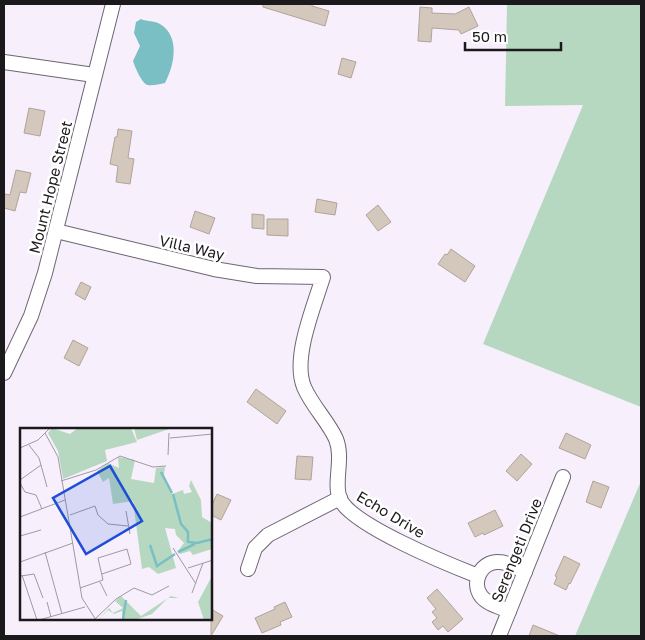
<svg xmlns="http://www.w3.org/2000/svg" width="645" height="640" font-family="'Golos Text',sans-serif">
<style>
.green{fill:#b6d8c0}
.water{fill:#79bfc3}
.building{fill:#d4c8bd;stroke:#b0a499}
.lines{fill:none;stroke-linecap:round;stroke-linejoin:round}
.minor-casing{stroke:#6d6570;stroke-width:16}
.minor{stroke:#fff;stroke-width:14}
.labels{text-anchor:middle;dominant-baseline:central;stroke-width:5;stroke-linejoin:round;paint-order:stroke}
.street-label{font-size:15px;fill:#1c191d;stroke:#fff}
.inset-river{fill:none;stroke:#79bfc3;stroke-width:2.5}
.inset-road{fill:none;stroke:#a099a3;stroke-width:1}
.view{fill:#1d4ed8;fill-opacity:0.15;stroke:#1d4ed8;stroke-width:2.5}
.inset-edge{fill:none;stroke:#1c191d;stroke-width:2.5}
</style>
<rect width="100%" height="100%" fill="#f8effc"/>
<g class="green">
<path d="M507 4H637L641 6V407L483 344 583 105 505 106Z"/>
<path d="M641 481V636H575Z"/>
</g>
<path class="water" d="M141 19C147 22 153 20 160 24 181 37 174 66 165 83 160 84 152 86 148 85 142 84 135 67 133 61L140 46 134 33 136 22Z"/>
<g class="building">
<path d="M263 4H312V6L329 11 325 26 263 7Z"/>
<path d="M420 7 432 8V13L455 14 469 7 478 26 461 34 459 30 432 28 431 42 418 41Z"/>
<path d="M342 58 356 62 351 78 338 74Z"/>
<path d="M29 108 45 111 40 136 24 133Z"/>
<path d="M118 129 132 131 128 158 134 159 130 184 116 182 118 166 110 164 115 137H117Z"/>
<path d="M16 170 31 173 26 193 20 192 15 211 4 208V200L5 194 10 195Z"/>
<path d="M317 199 337 203 335 215 315 212Z"/>
<path d="M378 205 391 222 378 231 366 215Z"/>
<path d="M195 211 215 218 209 234 190 227Z"/>
<path d="M252 214 264 215V229L252 228Z"/>
<path d="M267 219H288V236L267 235Z"/>
<path d="M451 249 475 266 465 282 438 264 445 254 447 255Z"/>
<path d="M81 282 91 287 85 300 75 294Z"/>
<path d="M73 340 88 348 79 366 64 358Z"/>
<path d="M256 389 286 411 277 424 247 402Z"/>
<path d="M566 433 591 445 585 459 559 448Z"/>
<path d="M521 454 532 464 517 481 506 471Z"/>
<path d="M297 456 313 457 311 480 295 479Z"/>
<path d="M593 481 609 487 601 508 586 502Z"/>
<path d="M217 494 231 500 221 520 211 515V507Z"/>
<path d="M495 510 503 526 484 535 483 533 475 537 468 523Z"/>
<path d="M564 556 580 564 570 584 569 583 566 590 554 584 557 577 555 576Z"/>
<path d="M437 589 463 619 448 632 443 626 438 630 432 622 437 618 432 612 436 609 427 598Z"/>
<path d="M285 602 292 617 280 622 281 625 262 633 255 618 275 609 274 607Z"/>
<path d="M211 609 223 616 211 636Z"/>
<path d="M533 625 560 636H529Z"/>
</g>
<g class="lines">
<defs>
<g id="minor">
<path d="M4 62 94 75"/>
<path d="M56 231 214 269 257 276 323 277C314 307 292 358 304 387 312 406 328 421 336 439 344 459 333 483 340 499 351 525 450 565 478 576"/>
<path d="M4 373 31 316 45 273 113 4"/>
<path d="M248 569 255 548 268 535 340 498"/>
<path d="M509 611C500 607 487 604 481 596 471 582 481 561 499 562 508 562 517 568 525 572"/>
<path d="M499 636 563 477"/>
</g>
</defs>
<use href="#minor" class="minor-casing"/>
<use href="#minor" class="minor"/>
</g>
<g class="labels">
<g class="street-label">
<text transform="translate(50 187) rotate(-76)">Mount Hope Street</text>
<text transform="translate(192 247) rotate(13)">Villa Way</text>
<text transform="translate(391 514) rotate(31)">Echo Drive</text>
<text transform="translate(516 550) rotate(-68)">Serengeti Drive</text>
</g>
</g>
<g transform="translate(20 428)">
<rect width="192" height="192" fill="#f8effc"/>
<path d="M32 0 50 6 58 0H111L117 14 85 22 87 33 43 51 38 23 28 5ZM114 0H149V1L117 12ZM98 29 115 32 111 51 134 55 136 40 145 39 144 47 152 66 163 62 164 66 172 64 169 58 171 52 181 72 182 89 192 95V121L173 127 170 123 160 126 158 123 164 115 156 107 155 101 145 100 156 140 138 146 129 139 122 141 113 73 93 76 89 50 83 54 77 43 88 35 99 40ZM192 148V192H184L178 174ZM101 168 121 188 151 168 159 170H148L132 186 115 192 103 191 102 183 94 186 88 182 78 192 89 180 93 185 103 180 95 173Z" fill="#b6d8c0"/>
<path class="inset-river" d="M141 44 152 65M153 66 161 96 168 104V114L177 115 193 111M130 117 137 138 155 126M158 124 175 116M103 191 106 172"/>
<path class="inset-road" d="M25 5 38 29 62 170 76 192M150 10 193 6M9 17 19 30 27 59M0 20 18 12 30 0M148 27 149 5M0 52 21 37M41 53 76 42 100 28 133 39 146 38M0 55 5 64 16 67 22 81M106 83 110 106M50 87 75 78 78 87 88 96 108 98M0 89 45 72M0 108 21 102M153 120 176 156M25 124 42 186M0 134 53 115M168 140 193 132M2 147 17 192M1 148 14 146 23 170M80 154 87 168M60 160 83 152 78 130 107 121 111 136 82 146M172 165 183 135M27 174 31 189M75 191 96 171 114 160 132 167 149 158M19 192 65 179"/>
<path class="view" d="M90 38 122 93 66 126 33 70Z"/>
<rect width="192" height="192" class="inset-edge"/>
</g>
<rect width="645" height="640" fill="none" stroke="#1c191d" stroke-width="10"/>
<path d="M465 42v8h96v-8" fill="none" stroke="#1c191d" stroke-width="2.5"/>
<text x="472" y="42" font-size="15" fill="#1c191d" stroke="#ffffff" stroke-width="4" paint-order="stroke">50 m</text>
</svg>
